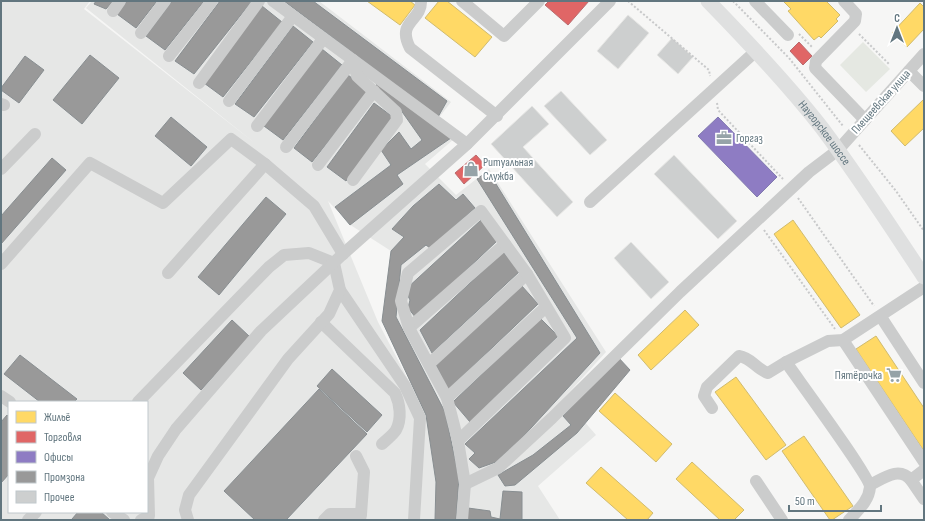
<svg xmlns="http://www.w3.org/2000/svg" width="925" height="521" font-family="'Sofia Sans Condensed',sans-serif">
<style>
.built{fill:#e6e7e6;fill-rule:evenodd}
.green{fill:#e5e8e2}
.homes{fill:#ffd966;stroke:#d0bb6e}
.shops{fill:#e06666;stroke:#ba6b6e}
.offices{fill:#8e7cc3;stroke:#817aaf}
.industry{fill:#999;stroke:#888e91}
.building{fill:#cdcfcf;stroke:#e6e6e4}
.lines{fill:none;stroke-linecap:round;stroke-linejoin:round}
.path{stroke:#c8c9ca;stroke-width:2;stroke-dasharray:2 2;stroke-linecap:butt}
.minor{stroke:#cbcccc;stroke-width:12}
.major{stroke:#dfe0e0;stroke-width:15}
.labels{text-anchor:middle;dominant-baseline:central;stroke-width:4;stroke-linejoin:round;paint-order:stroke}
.street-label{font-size:12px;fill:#62767f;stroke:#fff}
.poi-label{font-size:12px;fill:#62767f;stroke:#fff;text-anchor:start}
</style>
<rect width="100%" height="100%" fill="#f6f6f5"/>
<path class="built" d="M1 1H90L84 9 261 148 86 8 92 1H319L451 102 434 124 454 139 425 164 456 195 489 169 606 352 564 398 596 435 538 486 560 520H1ZM328 201 352 226 391 251 382 321 421 404 378 322ZM9 402H147V512H9Z"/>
<path class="green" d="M863 42 890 69 866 92 840 65Z"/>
<g class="homes">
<path d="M367 1H410L415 5 400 25Z"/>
<path d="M439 1H447L492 37 475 57 425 18Z"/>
<path d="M783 1H826L840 15 836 19 838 21 821 38 819 36 814 40 788 11 791 9Z"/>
<path d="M920 3 924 7V29L907 47 892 33Z"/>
<path d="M924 99V128L905 146 891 131Z"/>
<path d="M793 220 860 315 841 328 774 234Z"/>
<path d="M685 310 699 325 651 370 638 355Z"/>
<path d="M876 336 924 408V451L856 349Z"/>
<path d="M736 377 786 445 766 460 715 392Z"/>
<path d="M615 393 672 444 656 462 599 411Z"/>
<path d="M804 436 853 506 832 520H830L782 451Z"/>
<path d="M692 462 744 510 734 520H720L676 479Z"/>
<path d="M601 467 653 513 647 520H628L586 483Z"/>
</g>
<g class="shops">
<path d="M549 1H589L568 25 545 5Z"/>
<path d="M799 42 812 56 803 65 790 51Z"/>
<path d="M476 155 485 165 464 184 455 173Z"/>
</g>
<path class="offices" d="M718 117 777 177 757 197 698 136Z"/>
<g class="industry">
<path d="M96 1H113L106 9 94 4Z"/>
<path d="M127 1H157L136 28 117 14Z"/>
<path d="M172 1H204L165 50 146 36Z"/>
<path d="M220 1H252L194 74 175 61Z"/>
<path d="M284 1H313L447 101 438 117Z"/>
<path d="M262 6 282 22 223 97 204 83Z"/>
<path d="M293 26 313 42 254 117 235 104Z"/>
<path d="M322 49 342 65 283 140 264 126Z"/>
<path d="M90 55 119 78 82 124 53 100Z"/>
<path d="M25 56 44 70 19 103 1 90V88Z"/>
<path d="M348 75 369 91 312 162 294 148Z"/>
<path d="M378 82 451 138 397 175 403 184 350 225 335 207 391 165 381 150 399 132 411 149 422 140 398 106 375 87Z"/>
<path d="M374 103 393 117 346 181 327 167Z"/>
<path d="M171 117 207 147 191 166 155 136Z"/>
<path d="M52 158 66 170 1 244V216Z"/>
<path d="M488 171 600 353 520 440 496 462 479 468 469 459 475 453 465 444 577 338 477 179Z"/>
<path d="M439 184 456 200 463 194 475 208 430 248 426 245 401 265 396 317 445 412 459 478 456 520H435L436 482 426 415 382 321 391 251 404 237 392 229 413 206Z"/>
<path d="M266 197 286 214 219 295 198 277Z"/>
<path d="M481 220 498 240 416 318 408 308 410 300 405 290Z"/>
<path d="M503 252 520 271 432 353 420 330Z"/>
<path d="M521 285 538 304 448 390 436 365Z"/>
<path d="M540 318 558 336 470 422 453 402Z"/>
<path d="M232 320 250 337 201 390 183 373Z"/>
<path d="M20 355 77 399 74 402H40L4 374Z"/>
<path d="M617 356 630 370 577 433 515 485 505 486 498 475 533 455 571 425 563 416Z"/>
<path d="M332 369 382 415 367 432 317 386Z"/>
<path d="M319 389 367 434 286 520H255L224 491Z"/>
<path d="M7 415 9 417V474L1 483V422Z"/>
<path d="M503 491 522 492V520H467L468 508 490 511 491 517 500 519Z"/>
<path d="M78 512H101L110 520H73L72 519Z"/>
</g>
<g class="building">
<path d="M628 15 649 33 618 69 597 51Z"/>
<path d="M672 38 693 57 678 74 657 55Z"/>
<path d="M561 91 607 140 590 155 544 106Z"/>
<path d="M532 106 549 124 523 147 573 202 557 217 491 144Z"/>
<path d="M674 155 737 221 718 239 654 174Z"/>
<path d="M631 242 669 282 651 299 614 258Z"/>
</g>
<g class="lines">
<g class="path">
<path d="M628 1 709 70 710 76"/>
<path d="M733 1 789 58 843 126"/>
<path d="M799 34 813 48"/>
<path d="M859 34 890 65"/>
<path d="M717 103 718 110 783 179"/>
<path d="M859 145 896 191 924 231"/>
<path d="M798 198 874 306"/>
<path d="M764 230 835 329"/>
</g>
<g class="minor">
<path d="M273 1 467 144"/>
<path d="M421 1C422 21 396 21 410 48L497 116"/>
<path d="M462 1 504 36 539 1"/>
<path d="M755 1 788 35"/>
<path d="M844 1 856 14 855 21 816 61 815 68 865 120"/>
<path d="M113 11 120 1"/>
<path d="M141 33 165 1"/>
<path d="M169 56 212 1"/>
<path d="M909 71 924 86"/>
<path d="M199 83 259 1"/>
<path d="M229 101 293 16"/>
<path d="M1 104 4 105"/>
<path d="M257 126 323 39"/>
<path d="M286 147 353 60 357 76 396 112 397 120 353 180"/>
<path d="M318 165 374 91"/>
<path d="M1 169 35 134"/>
<path d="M590 202 756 51"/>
<path d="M1 264 90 163 163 203 231 139 265 164 314 206 343 254"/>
<path d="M168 273 265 164"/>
<path d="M340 290 405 386 420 418 414 520"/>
<path d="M881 317 924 383"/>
<path d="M321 322 395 393C400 404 402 419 396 430 393 435 386 440 382 444"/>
<path d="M409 328 505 244"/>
<path d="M843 340 924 462"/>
<path d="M429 364 527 274"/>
<path d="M1 396 10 402"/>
<path d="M447 398 546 307"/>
<path d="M138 402 269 267 284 255 309 253 334 263 340 290 329 314 288 359 189 495 185 510 188 520"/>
<path d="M712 408 704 396 707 387 739 356C752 358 756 369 768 373L786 362"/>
<path d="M458 441 565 338 527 274 481 211 408 273 401 301 409 328 447 398 458 441 465 484 462 520"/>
<path d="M356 456 364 472 361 514"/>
<path d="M924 470 911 480 924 499"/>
<path d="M756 481 782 520"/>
<path d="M465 484 498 468 552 418 680 292 809 172 838 150 924 54"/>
<path d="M870 485C884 478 899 466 911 480"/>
<path d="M112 512 124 520"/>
<path d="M28 520 36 512"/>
<path d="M141 520 149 516 148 478 158 456 176 429 261 331 343 254 467 144 610 1"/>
<path d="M324 520 330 514H361L360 520"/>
<path d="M849 520C858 510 869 501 870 487 870 477 797 378 786 362L828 341 843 340 924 287"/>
</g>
<path class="major" id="s1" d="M708 1C748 42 787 83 822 128 858 176 891 227 924 277"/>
</g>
<defs>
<symbol id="office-bare" viewBox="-9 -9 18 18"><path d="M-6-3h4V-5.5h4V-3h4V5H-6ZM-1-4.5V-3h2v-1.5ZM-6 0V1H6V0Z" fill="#96a3a8" stroke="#fff" stroke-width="2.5" paint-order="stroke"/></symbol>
<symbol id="shop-bare" viewBox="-9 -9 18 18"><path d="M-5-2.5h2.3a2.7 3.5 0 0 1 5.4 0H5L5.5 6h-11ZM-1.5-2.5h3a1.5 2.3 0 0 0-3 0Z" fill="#96a3a8" stroke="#fff" stroke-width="2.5" paint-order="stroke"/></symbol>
<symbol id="supermarket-bare" viewBox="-9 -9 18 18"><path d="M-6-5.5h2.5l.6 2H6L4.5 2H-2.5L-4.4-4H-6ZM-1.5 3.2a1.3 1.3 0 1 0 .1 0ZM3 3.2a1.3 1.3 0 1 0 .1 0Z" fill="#96a3a8" stroke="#fff" stroke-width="2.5" paint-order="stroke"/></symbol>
</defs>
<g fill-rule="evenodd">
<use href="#office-bare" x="713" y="127" width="22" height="22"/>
<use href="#shop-bare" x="460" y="158" width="22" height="22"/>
<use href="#supermarket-bare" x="883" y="364" width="22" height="22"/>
</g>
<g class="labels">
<g class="street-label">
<text transform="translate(881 102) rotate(-48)">Плещеевская улица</text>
<text stroke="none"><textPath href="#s1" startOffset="176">Наугорское шоссе</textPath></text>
</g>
<g class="poi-label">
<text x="736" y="138">Горгаз</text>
<text x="483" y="162">Ритуальная<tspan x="483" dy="14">Служба</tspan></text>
<text x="882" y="375" text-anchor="end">Пятёрочка</text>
</g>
</g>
<rect width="925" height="521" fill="none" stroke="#62767f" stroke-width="4"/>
<rect x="8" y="401" width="140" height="112" fill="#ffffff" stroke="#c0c8cc"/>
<rect x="16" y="411" width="20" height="12" fill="#ffd966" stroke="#c0c8cc"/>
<text x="44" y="421" font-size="12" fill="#62767f">Жильё</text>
<rect x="16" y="431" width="20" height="12" fill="#e06666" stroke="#c0c8cc"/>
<text x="44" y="441" font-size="12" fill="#62767f">Торговля</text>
<rect x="16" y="451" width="20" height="12" fill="#8e7cc3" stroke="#c0c8cc"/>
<text x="44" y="461" font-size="12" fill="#62767f">Офисы</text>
<rect x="16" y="471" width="20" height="12" fill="#999999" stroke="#c0c8cc"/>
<text x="44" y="481" font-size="12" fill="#62767f">Промзона</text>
<rect x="16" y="491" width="20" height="12" fill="#cdcfcf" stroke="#c0c8cc"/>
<text x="44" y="501" font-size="12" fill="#62767f">Прочее</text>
<g transform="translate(897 28)" stroke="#ffffff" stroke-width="3" paint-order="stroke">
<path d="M0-3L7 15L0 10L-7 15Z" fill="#62767f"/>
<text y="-6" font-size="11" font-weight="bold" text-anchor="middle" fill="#62767f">С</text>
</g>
<path d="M789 505v6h92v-6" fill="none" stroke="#62767f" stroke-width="2"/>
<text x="795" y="505" font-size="12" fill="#62767f" stroke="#ffffff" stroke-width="3" paint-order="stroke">50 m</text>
</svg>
